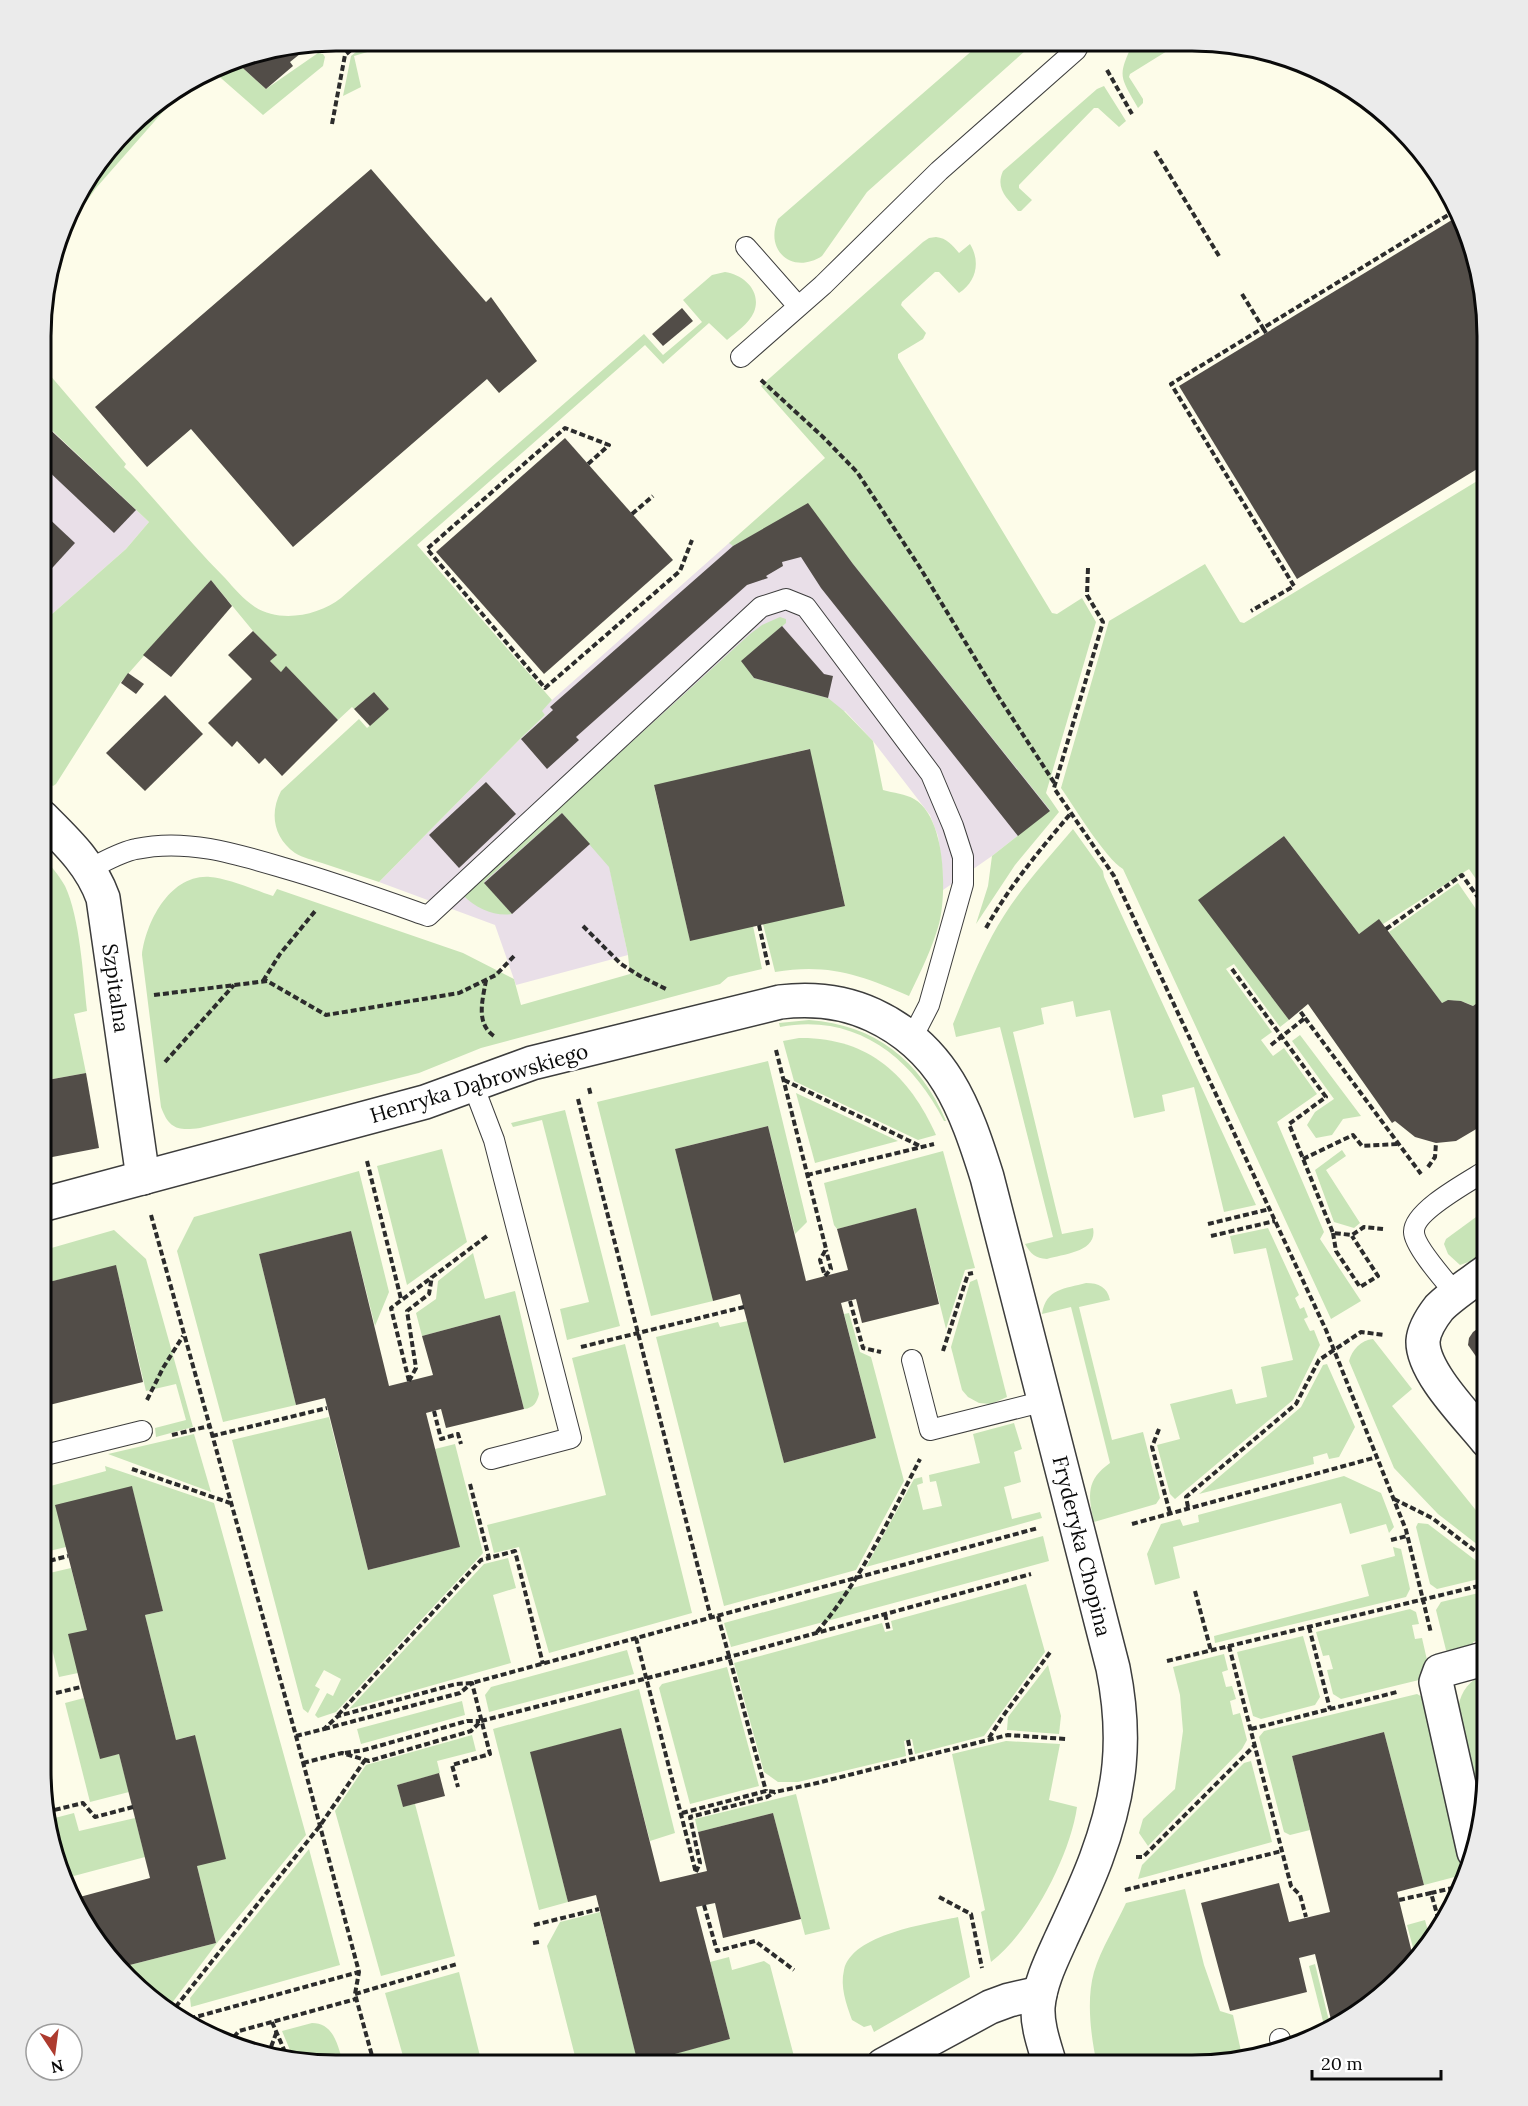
<svg xmlns="http://www.w3.org/2000/svg" width="1528" height="2106" font-family="Lora,serif">
<style>
.industrial{fill:#e9dfe8}
.green{fill:#c8e4b7}
.building{fill:#524d48}
.lines{fill:none;stroke-linecap:round;stroke-linejoin:round}
.lane-casing{stroke:#3d3d3d;stroke-width:22}
.street-casing{stroke:#3d3d3d;stroke-width:36}
.path{stroke:#2c2c2c;stroke-width:4;stroke-dasharray:6 3;stroke-linecap:butt}
.lane{stroke:#fff;stroke-width:20}
.street{stroke:#fff;stroke-width:33}
.labels{text-anchor:middle;dominant-baseline:central;stroke-width:6;stroke-linejoin:round;paint-order:stroke}
.street-label{font-size:21px;fill:#0a0a0a;stroke:#fff}
.rim{fill:none;stroke:#0a0a0a;stroke-width:3}
</style>
<rect width="100%" height="100%" fill="#fdfce9"/>
<g class="industrial">
<path d="M43 423 149 522 126 549 43 622Z"/>
<path d="M806 499 1054 807 992 856 943 890 942 864 938 836 930 815 873 741 845 711 594 794 628 955 516 985 495 925 379 882 520 739 545 715 541 711 552 700 729 543Z"/>
</g>
<g class="green">
<path d="M370 41H404L354 56 361 87 343 96 351 56Z"/>
<path d="M982 42 1034 43 867 192 822 256C793 275 764 251 778 219Z"/>
<path d="M1133 43H1180L1130 74 1129 77 1143 99V103L1138 108C1120 76 1117 77 1133 43Z"/>
<path d="M318 53 323 54 325 57 323 66 263 115 214 72 234 60 266 89Z"/>
<path d="M1104 86 1126 121 1119 127 1098 108H1094L1019 185V188L1032 200 1021 211H1018C1007 198 995 189 1003 171L1097 89Z"/>
<path d="M182 90 96 188 65 232 80 189 141 114Z"/>
<path d="M936 237C947 238 952 245 959 253L970 244C981 262 976 282 959 293L939 272H935L902 302 901 305 926 333 923 339 898 354V358L1052 613 1057 614 1082 598 1096 622 1046 793 1059 812 1015 865 976 924 988 886 992 856 1050 810 853 564 808 504 733 546 729 543 825 458 761 386 923 242 929 238Z"/>
<path d="M725 272C744 275 762 291 754 312 749 324 736 332 727 340L709 323 663 364 645 345 417 545 552 700 542 711 545 715 520 739 379 882C360 876 341 869 322 863 313 860 303 858 295 853 274 838 269 814 281 791L359 719 367 728 389 709 374 692 354 709 352 707 338 720 286 667 281 672 270 661 276 654 253 631 211 580 120 683 56 784 53 786 42 779 43 622 126 549 149 522 43 422V367L126 464 124 467C134 476 142 486 152 497 176 524 199 552 225 578 234 588 243 599 255 607 280 623 318 616 341 598L644 334 663 355 702 322 683 300 712 275Z"/>
<path d="M1487 475V886L1483 889 1469 869 1383 924 1379 920 1359 934 1284 836 1199 900 1289 1020 1280 1027 1234 964 1226 969 1272 1032 1261 1040 1273 1056 1284 1048 1317 1094 1277 1122 1324 1232 1320 1239 1361 1301 1331 1319 1123 869C1105 858 1075 808 1061 788L1109 621 1205 564 1240 622 1244 623Z"/>
<path d="M780 617 786 619V623L742 661 754 678 828 698 844 711 873 741 883 790C893 793 906 794 914 799 946 817 947 893 939 924 932 949 920 973 909 996 861 975 828 963 775 972L763 924 845 905 809 749 654 786 690 940 753 926 762 969 728 977 720 984 481 1048 419 1073 200 1128C178 1131 169 1129 161 1107L142 955C146 922 170 874 210 877 227 878 255 890 273 896L277 889 463 953 514 979 521 1005 630 974 628 955 609 867 562 813 484 882 512 914C496 917 475 908 464 896L465 894 750 634 762 625Z"/>
<path d="M1073 829 1103 871 1104 877 1256 1205 1224 1212 1194 1087 1162 1095 1165 1111 1134 1118 1110 1010 1076 1017 1073 1001 1041 1008 1044 1024 1013 1032 1062 1234 1093 1228C1098 1252 1064 1254 1047 1259 1035 1258 1031 1254 1025 1244L1053 1237 1000 1027 956 1037 953 1024C965 995 977 964 992 936 1013 896 1044 863 1073 829Z"/>
<path d="M42 856C50 865 59 875 65 886 80 918 83 975 87 1011L74 1014 86 1073 42 1081Z"/>
<path d="M1458 883 1487 925V996L1473 1006C1463 1001 1453 998 1442 1003L1389 932Z"/>
<path d="M809 1020C875 1025 920 1060 946 1121H944C911 1056 855 1013 780 1027L779 1023Z"/>
<path d="M1300 1035 1361 1116 1343 1119 1332 1135 1316 1138 1307 1125 1315 1112 1334 1099 1292 1041Z"/>
<path d="M799 1038C868 1037 909 1075 936 1135L918 1140 794 1081 783 1041Z"/>
<path d="M768 1061 807 1222 795 1234 768 1126 675 1149 713 1301 651 1316 597 1102Z"/>
<path d="M796 1093 898 1141 815 1163Z"/>
<path d="M565 1110 620 1326 567 1340 560 1309 589 1302 542 1120 513 1127 511 1123Z"/>
<path d="M442 1149 467 1242 407 1285 377 1166Z"/>
<path d="M1342 1150 1346 1156 1326 1170 1360 1223 1354 1228 1334 1222 1315 1170Z"/>
<path d="M943 1151 975 1268 965 1270 946 1329 916 1209 837 1229 834 1225 824 1183Z"/>
<path d="M359 1171 389 1292 375 1326 351 1231 259 1254 296 1405 223 1422 177 1251 194 1217Z"/>
<path d="M1487 1209V1249L1471 1261 1460 1265 1448 1254 1444 1244 1446 1239Z"/>
<path d="M1268 1228 1299 1295 1295 1298 1300 1309 1304 1307 1308 1317 1304 1319 1310 1331 1314 1330 1320 1345 1293 1400 1175 1499 1170 1494 1157 1445 1180 1439 1170 1404 1232 1389 1236 1404 1267 1397 1261 1367 1293 1360 1266 1248 1234 1254 1230 1236Z"/>
<path d="M114 1230 146 1259 193 1427 156 1437 155 1428 186 1420 176 1384 146 1391 116 1266 41 1284V1251Z"/>
<path d="M473 1253 485 1299 515 1291 539 1394C537 1402 534 1408 524 1409L500 1315 422 1336 416 1313 436 1299 438 1281Z"/>
<path d="M977 1279 1007 1397 991 1404 979 1403 968 1397 962 1390 951 1347 970 1282Z"/>
<path d="M1086 1283C1099 1283 1107 1287 1110 1300L1079 1307 1112 1440 1143 1432 1160 1498 1156 1504 1094 1522C1088 1495 1086 1480 1110 1463L1071 1307 1042 1314C1046 1288 1065 1289 1086 1283Z"/>
<path d="M849 1313 860 1352 871 1357 904 1481 856 1570 724 1606 656 1337 718 1322 720 1327 748 1321 784 1463 876 1438 844 1314Z"/>
<path d="M1373 1339 1412 1389 1392 1406 1487 1524V1552L1438 1514 1394 1468 1349 1361C1352 1350 1361 1340 1373 1339Z"/>
<path d="M625 1344 692 1613 549 1653 519 1547 494 1553 487 1525 606 1495 572 1358Z"/>
<path d="M1327 1364 1355 1427 1339 1457 1329 1459 1327 1453 1313 1457 1314 1464 1199 1494 1301 1407 1323 1365Z"/>
<path d="M329 1417 368 1570 459 1547 435 1449 455 1444 483 1553 336 1712 318 1718 315 1715 327 1693 333 1696 341 1679 324 1670 315 1686 320 1689 308 1713 303 1709 232 1440Z"/>
<path d="M1014 1423 1022 1449 1014 1452 1021 1482 1004 1487 1012 1519 1040 1512 1042 1518 866 1567 914 1479 922 1477 923 1483 917 1485 923 1510 942 1506 936 1481 930 1482 929 1475 980 1463 973 1434Z"/>
<path d="M194 1434 211 1492 108 1454Z"/>
<path d="M105 1466 214 1503 306 1835 217 1943 166 2011 118 1968 216 1943 197 1866 194 1735 176 1740 145 1615 163 1611 132 1487 66 1547 41 1553V1486L43 1488 106 1471Z"/>
<path d="M1344 1476 1381 1493 1394 1527 1389 1533 1386 1524 1350 1534 1341 1503 1173 1547 1180 1578 1155 1585 1147 1554 1161 1524 1180 1519 1183 1526 1199 1522 1198 1515Z"/>
<path d="M1418 1523 1428 1524 1487 1569V1577L1437 1589 1430 1584 1416 1527Z"/>
<path d="M1043 1536 1049 1561 731 1647 724 1623Z"/>
<path d="M1393 1547 1401 1549 1410 1589 1406 1597 1215 1643 1214 1636 1369 1596 1361 1565 1395 1556Z"/>
<path d="M508 1558 516 1588 493 1595 511 1663 349 1709 484 1564Z"/>
<path d="M71 1568 87 1630 78 1673 59 1677 41 1605V1575Z"/>
<path d="M1026 1584 1045 1652 984 1736 915 1754 912 1739 904 1741 906 1756 798 1782H778L764 1772 734 1663 882 1623 885 1632 893 1630 891 1621Z"/>
<path d="M1487 1591V1638L1473 1642 1475 1647 1451 1654 1446 1650 1436 1610 1441 1602Z"/>
<path d="M1410 1609 1416 1612 1419 1624 1412 1625 1415 1639 1422 1638 1427 1660 1419 1680 1341 1699 1333 1694 1327 1670 1333 1669 1329 1655 1323 1656 1316 1632Z"/>
<path d="M1303 1636 1320 1697 1315 1705 1261 1719 1253 1716 1237 1652Z"/>
<path d="M627 1650 634 1674 489 1712 485 1695 491 1687Z"/>
<path d="M1224 1654 1228 1670 1222 1672 1226 1687 1232 1686 1236 1699 1230 1701 1233 1715 1240 1713 1247 1740 1242 1749 1148 1846 1139 1833 1143 1819 1175 1789 1183 1731 1180 1695 1173 1667Z"/>
<path d="M1048 1665 1061 1716 1059 1734 1007 1730 1008 1717Z"/>
<path d="M727 1667 759 1786 690 1804 659 1688 662 1684Z"/>
<path d="M1487 1672V1789L1481 1818 1458 1708C1461 1690 1470 1680 1487 1672Z"/>
<path d="M639 1689 675 1833 650 1841 621 1729 531 1752 568 1902 539 1910 493 1729Z"/>
<path d="M1417 1694 1426 1699 1466 1874 1424 1885 1384 1732 1292 1756 1310 1830 1290 1835 1284 1832 1259 1737 1264 1731Z"/>
<path d="M84 1698 100 1758 119 1754 129 1792 90 1802 65 1703Z"/>
<path d="M462 1701 465 1715 361 1744 357 1729Z"/>
<path d="M472 1735 476 1751 437 1761 440 1773 397 1785 403 1806 415 1804 455 1956 381 1976 335 1811 366 1765Z"/>
<path d="M1006 1741 1060 1744 1049 1800 1077 1807C1070 1856 1031 1931 991 1962L981 1912 985 1910 952 1754Z"/>
<path d="M1251 1761 1272 1842 1138 1879 1142 1865 1244 1763Z"/>
<path d="M796 1794 830 1929 805 1935 773 1813 698 1832 695 1819Z"/>
<path d="M74 1813 79 1831 135 1818 145 1857 70 1877 78 1911C60 1885 51 1851 47 1820Z"/>
<path d="M309 1849 340 1965 191 2007 190 1998Z"/>
<path d="M1185 1889 1204 1965 1220 2011 1233 2015 1241 2051 1240 2059 1192 2065H1097C1091 2037 1086 2000 1094 1972 1101 1949 1116 1925 1126 1903Z"/>
<path d="M600 1912 638 2063 730 2039 710 1962 729 1957 732 1970 764 1961 770 1965 796 2064H577L547 1946 560 1922Z"/>
<path d="M958 1917 970 1977 874 2032 871 2025 864 2027 852 2020C846 2003 840 1987 844 1970 852 1934 927 1924 958 1917Z"/>
<path d="M1425 1920 1431 1942 1416 1959 1407 1925Z"/>
<path d="M1315 1964 1331 2029 1326 2033 1309 1966Z"/>
<path d="M459 1972 482 2064 405 2063 385 1993Z"/>
<path d="M312 2023C334 2023 338 2046 343 2063L295 2062 282 2031Z"/>
</g>
<g class="building">
<path d="M311 45 290 62 293 66 266 89 234 60 241 56Z"/>
<path d="M371 169 486 302 491 297 537 361 499 393 487 379 293 547 191 429 147 467 95 407Z"/>
<path d="M1460 215 1478 260 1487 336V463L1297 579 1179 386Z"/>
<path d="M682 308 693 321 663 346 652 334Z"/>
<path d="M43 423 136 510 114 533 43 466Z"/>
<path d="M565 438 673 560 544 674 436 552Z"/>
<path d="M808 503 853 564 1050 811 1018 836 821 588 801 557 782 562 783 566 766 576 768 578 747 585 576 737 579 740 547 769 521 739 553 710 550 707 733 546Z"/>
<path d="M43 513 75 543 43 578Z"/>
<path d="M211 580 232 606 171 677 143 655Z"/>
<path d="M782 626 824 674 833 676 828 698 754 678 741 661Z"/>
<path d="M253 631 277 655 270 661 281 672 286 666 338 720 282 776 265 758 259 764 237 741 232 747 208 723 252 679 228 655Z"/>
<path d="M128 673 144 684 136 694 121 683Z"/>
<path d="M374 692 389 709 370 726 354 709Z"/>
<path d="M165 695 203 734 145 791 106 753Z"/>
<path d="M810 749 845 906 690 941 654 785Z"/>
<path d="M486 782 516 814 459 868 429 835Z"/>
<path d="M562 813 590 844 512 914 484 883Z"/>
<path d="M1284 836 1359 934 1379 919 1442 1003 1448 1000 1461 1001 1473 1006 1487 996V1130L1483 1133 1478 1128 1456 1141 1436 1143 1415 1137 1395 1121 1392 1123 1308 1004 1289 1020 1198 900Z"/>
<path d="M86 1073 99 1148 42 1159V1081Z"/>
<path d="M768 1126 806 1281 848 1270 837 1229 916 1208 939 1304 862 1323 856 1299 841 1303 876 1438 784 1463 740 1294 713 1301 675 1149Z"/>
<path d="M351 1231 389 1386 433 1375 422 1336 500 1315 524 1409 446 1428 441 1409 426 1413 460 1547 368 1570 325 1398 296 1405 259 1254Z"/>
<path d="M116 1265 143 1382 41 1407V1284Z"/>
<path d="M1487 1322V1372L1468 1345 1469 1338 1473 1332Z"/>
<path d="M132 1486 163 1611 145 1615 176 1740 195 1735 226 1859 197 1866 216 1943 118 1968 80 1914 76 1898 150 1878 119 1754 100 1759 81 1687 68 1634 87 1630 55 1505Z"/>
<path d="M621 1728 660 1882 707 1871 698 1832 773 1813 801 1919 723 1938 715 1903 696 1907 730 2039 638 2064 596 1895 568 1902 530 1752Z"/>
<path d="M1384 1732 1424 1885 1397 1892 1414 1961 1387 1992 1333 2028 1315 1954 1299 1958 1307 1992 1230 2011 1201 1903 1279 1883 1289 1922 1330 1912 1292 1756Z"/>
<path d="M439 1773 445 1796 403 1807 397 1785Z"/>
</g>
<g class="lines">
<defs>
<g id="lane">
<path d="M746 247 798 306"/>
<path d="M741 357 823 285 939 171 1076 50 1080 43"/>
<path d="M89 869C104 862 120 852 136 849 186 838 237 854 284 868 333 882 380 899 428 916L761 607 786 599 806 607 931 774 953 826 963 857V884L929 1005 912 1038"/>
<path d="M473 1085 494 1140 571 1438 491 1459"/>
<path d="M1456 1294C1446 1282 1414 1246 1414 1232 1413 1211 1470 1181 1487 1170"/>
<path d="M912 1360 930 1430 1045 1401"/>
<path d="M41 1456 142 1431"/>
<path d="M1280 2039 1283 2050"/>
</g>
<g id="street">
<path d="M42 817C67 842 91 864 103 898L143 1178"/>
<path d="M41 1205 425 1102 532 1063 780 1002C813 998 843 1001 873 1015 944 1048 965 1107 987 1177L1113 1668C1127 1738 1121 1792 1096 1859 1086 1886 1073 1913 1061 1939 1051 1961 1040 1983 1038 2007 1037 2027 1045 2047 1050 2065"/>
<path d="M1487 1441C1468 1417 1422 1372 1423 1341 1424 1329 1432 1317 1439 1308 1453 1294 1471 1283 1487 1271"/>
<path d="M1474 1852 1436 1682 1440 1671 1487 1658"/>
<path d="M883 2065 990 2007 1009 2000 1040 1993"/>
</g>
</defs>
<use href="#lane" class="lane-casing"/>
<use href="#street" class="street-casing"/>
<g class="path">
<path d="M328 50 339 41"/>
<path d="M1107 70 1132 114"/>
<path d="M332 124 345 55 362 41"/>
<path d="M1155 151 1219 256"/>
<path d="M1242 294 1263 328 1171 384 1294 586 1251 611"/>
<path d="M1266 333 1263 328 1458 209"/>
<path d="M761 380 823 437 857 472 919 566 998 696 1055 784"/>
<path d="M588 464 609 445 565 428 427 549 545 688 680 571 692 540"/>
<path d="M632 514 653 496"/>
<path d="M1088 568 1087 595 1103 622 1054 788 1114 876 1326 1330 1406 1530 1431 1633"/>
<path d="M1478 897 1487 890"/>
<path d="M759 925 768 965"/>
<path d="M583 926 621 964 640 976 666 989"/>
<path d="M986 928C1010 885 1040 850 1071 813"/>
<path d="M1386 929 1462 875 1487 910"/>
<path d="M1232 969 1326 1097 1289 1124 1333 1233 1352 1235 1364 1227 1383 1229"/>
<path d="M486 980C483 999 475 1023 494 1036"/>
<path d="M263 981 280 954 316 910"/>
<path d="M154 995 267 981 326 1015 459 993 496 975 516 954"/>
<path d="M1305 1018 1421 1174"/>
<path d="M1271 1045 1305 1018 1300 1011"/>
<path d="M776 1050 826 1249 820 1260 825 1276"/>
<path d="M165 1062 234 985"/>
<path d="M784 1080 920 1146"/>
<path d="M589 1088 591 1096"/>
<path d="M578 1099 711 1618"/>
<path d="M1303 1159 1353 1135 1362 1146 1398 1144"/>
<path d="M367 1161 401 1299"/>
<path d="M1428 1167 1435 1157 1436 1143"/>
<path d="M807 1175 934 1144"/>
<path d="M151 1215 296 1736 359 1972 355 1994 374 2063"/>
<path d="M1208 1224 1270 1209"/>
<path d="M1333 1233 1336 1251 1360 1287 1378 1276 1352 1236"/>
<path d="M1211 1236 1275 1221"/>
<path d="M825 1276 831 1269 826 1250"/>
<path d="M850 1301 863 1348 881 1352"/>
<path d="M581 1347 744 1307"/>
<path d="M943 1351 968 1274 973 1273"/>
<path d="M409 1381 391 1308 487 1236"/>
<path d="M409 1381 416 1368 407 1311 429 1294 432 1276"/>
<path d="M147 1400 163 1368 183 1336"/>
<path d="M434 1411 441 1439 458 1434 461 1444"/>
<path d="M1159 1429 1152 1447 1170 1513"/>
<path d="M172 1435 209 1426"/>
<path d="M212 1436 327 1408"/>
<path d="M132 1469 230 1503"/>
<path d="M470 1484 489 1558 515 1551 543 1664"/>
<path d="M1394 1499 1432 1518 1487 1560"/>
<path d="M1188 1507 1186 1497 1296 1404 1319 1360 1361 1332 1384 1335"/>
<path d="M1132 1524 1377 1457"/>
<path d="M1391 1540 1407 1536"/>
<path d="M41 1563 68 1556"/>
<path d="M1195 1591 1211 1651"/>
<path d="M885 1614 889 1631"/>
<path d="M718 1616 766 1791"/>
<path d="M1309 1627 1330 1709"/>
<path d="M817 1632C861 1580 889 1519 920 1459"/>
<path d="M636 1638 696 1873"/>
<path d="M1229 1646 1291 1886 1300 1895 1306 1917"/>
<path d="M1167 1661 1487 1584"/>
<path d="M56 1693 81 1687"/>
<path d="M338 1715 481 1560 489 1558"/>
<path d="M324 1729 460 1693 472 1683 490 1754 452 1765 458 1787"/>
<path d="M1251 1729 1397 1692"/>
<path d="M296 1736 324 1729 338 1716 456 1684 472 1683 1038 1528"/>
<path d="M989 1738 1003 1716 1051 1651"/>
<path d="M908 1740 912 1760"/>
<path d="M345 1753 364 1750 467 1721H480"/>
<path d="M303 1763 342 1753 369 1761 471 1731 481 1721 729 1657 1031 1574"/>
<path d="M46 1812 83 1803 95 1817 133 1807"/>
<path d="M682 1813 766 1791 775 1792 813 1784 1008 1735 1066 1739"/>
<path d="M1136 1857H1143L1254 1746"/>
<path d="M696 1872 700 1863 690 1817 767 1797 775 1792"/>
<path d="M1125 1890 1282 1851"/>
<path d="M939 1897 971 1914 982 1968"/>
<path d="M1399 1900 1431 1893"/>
<path d="M704 1905 717 1951 755 1941 794 1970"/>
<path d="M534 1925 599 1909"/>
<path d="M1441 1928 1431 1893 1457 1887"/>
<path d="M533 1943 539 1942"/>
<path d="M355 1994 457 1964"/>
<path d="M170 2014 319 1827 365 1760"/>
<path d="M181 2021 359 1972"/>
<path d="M272 2022 289 2061"/>
<path d="M228 2044 239 2031 356 1999"/>
<path d="M268 2055 277 2031"/>
</g>
<use href="#lane" class="lane"/>
<use href="#street" class="street"/>
</g>
<g class="labels">
<g class="street-label">
<text transform="translate(116 988) rotate(82)">Szpitalna</text>
<text transform="translate(479 1083) rotate(-17)">Henryka Dąbrowskiego</text>
<text transform="translate(1082 1546) rotate(76)">Fryderyka Chopina</text>
</g>
</g>
<path d="M0 0H1528V2106H0ZM336 51H1192A285 285 0 0 1 1477 336V1770A285 285 0 0 1 1192 2055H336A285 285 0 0 1 51 1770V336A285 285 0 0 1 336 51Z" fill="#ebebeb" fill-rule="evenodd"/>
<path class="rim" d="M336 51H1192A285 285 0 0 1 1477 336V1770A285 285 0 0 1 1192 2055H336A285 285 0 0 1 51 1770V336A285 285 0 0 1 336 51Z"/>
<g transform="translate(54 2052) rotate(167)"><circle r="28" fill="#ffffff" stroke="#9d9d9d" stroke-width="1.5"/>
<path d="M0-4.5L10 22L0 15L-10 22Z" fill="#ad3b2f"/>
<text y="-9" font-size="16" font-weight="bold" text-anchor="middle" fill="#0a0a0a">N</text>
</g>
<path d="M1312 2070v9h129v-9" fill="none" stroke="#0a0a0a" stroke-width="3"/>
<text x="1321" y="2070" font-size="18" fill="#0a0a0a" stroke="#ffffff" stroke-width="4.5" paint-order="stroke">20 m</text>
</svg>
